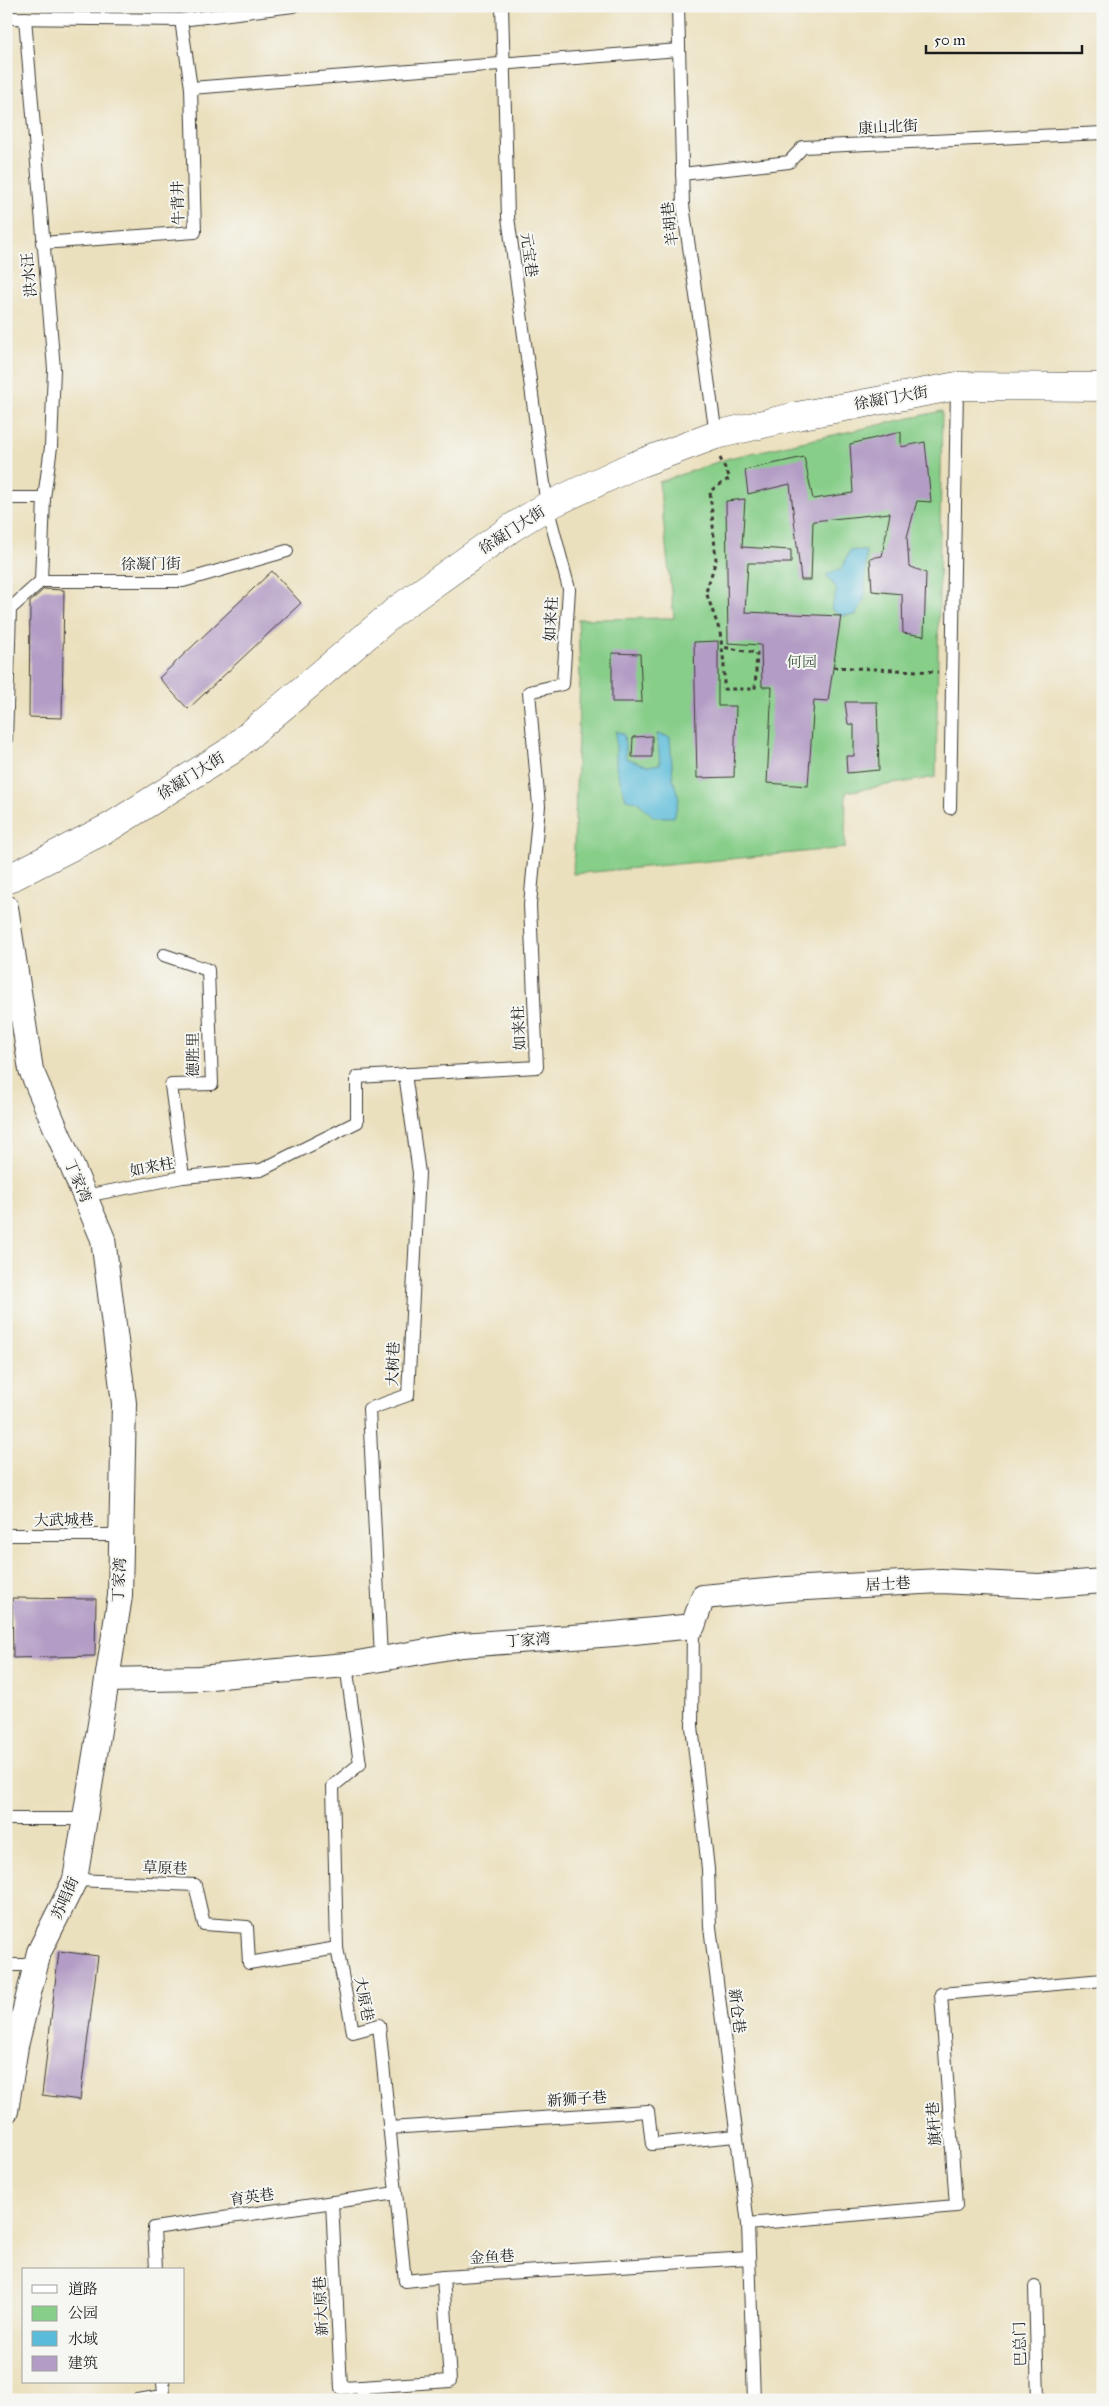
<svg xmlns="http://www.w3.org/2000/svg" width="1109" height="2406" font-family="'IM FELL Great Primer','Noto Serif SC',serif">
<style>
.green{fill:#87ce89;stroke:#527552}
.water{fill:#5bbcd9;stroke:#3c6c7a}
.building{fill:#b39cc5}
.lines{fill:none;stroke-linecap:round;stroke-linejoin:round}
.lane-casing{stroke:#3b3934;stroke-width:14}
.street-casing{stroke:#3b3934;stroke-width:26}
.secondary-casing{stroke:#3b3934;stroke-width:29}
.path{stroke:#3b3934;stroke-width:3;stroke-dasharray:4 4;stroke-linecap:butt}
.lane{stroke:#fff;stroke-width:12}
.street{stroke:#fff;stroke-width:24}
.secondary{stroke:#fff;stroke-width:28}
.labels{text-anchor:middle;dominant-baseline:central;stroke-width:4;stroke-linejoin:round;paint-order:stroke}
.street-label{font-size:15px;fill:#1c1c1c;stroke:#f6f6f2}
.park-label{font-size:15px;fill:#415a42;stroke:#f6f6f2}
</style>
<rect width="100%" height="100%" fill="#f6f6f2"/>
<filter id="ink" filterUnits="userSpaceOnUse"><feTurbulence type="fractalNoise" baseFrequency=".02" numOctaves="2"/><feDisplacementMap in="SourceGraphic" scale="10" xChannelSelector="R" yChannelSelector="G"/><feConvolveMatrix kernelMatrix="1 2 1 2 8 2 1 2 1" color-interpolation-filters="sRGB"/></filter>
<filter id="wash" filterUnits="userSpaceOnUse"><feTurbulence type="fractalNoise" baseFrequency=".0096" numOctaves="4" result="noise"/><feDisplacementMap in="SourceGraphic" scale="20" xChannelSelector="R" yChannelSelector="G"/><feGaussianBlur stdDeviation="1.12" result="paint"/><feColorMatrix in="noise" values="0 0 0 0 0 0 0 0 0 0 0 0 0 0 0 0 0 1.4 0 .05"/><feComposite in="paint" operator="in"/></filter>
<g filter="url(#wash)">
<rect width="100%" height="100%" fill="#ebe0bd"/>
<path class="green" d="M942 411 936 777 846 792 845 848 573 874 580 678 578 619 674 618 659 482 729 458Z"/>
<g class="water">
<path d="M850 550 866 551 865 597 856 615 841 616 831 609 837 589 826 574 842 569Z"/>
<path d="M616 731 624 734 626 758 648 766 660 764 657 734 670 737 673 779 679 799 674 817H654L637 801 626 799 616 767Z"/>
</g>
<g id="blocks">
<g class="building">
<path d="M901 432V447L925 442 931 502 917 501 907 537 909 566 926 573 924 636 903 633 902 594 872 591 870 558 882 556 890 513 813 521 811 580H801L790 484 748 494 745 470 804 457 813 499 853 493 850 444Z"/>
<path d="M745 499 742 547 791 550V563H748L745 612 841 616 828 701 814 700 808 786 767 783 772 687H762L761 645 728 643 726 501Z"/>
<path d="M272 571 301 603 188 709 159 678Z"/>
<path d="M44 589 64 590 62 718 29 717 30 602Z"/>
<path d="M718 641V706H736L734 777 697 778 694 642Z"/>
<path d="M612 653 640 654 642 702H612Z"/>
<path d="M845 702H877L879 770 847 773 846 756H854V725L848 724Z"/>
<path d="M652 736V757H632L633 737Z"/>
<path d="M12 1598 96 1599 95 1656 13 1658Z"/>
<path d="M59 1951 98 1956 80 2100 42 2095Z"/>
</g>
</g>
</g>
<g filter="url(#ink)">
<use href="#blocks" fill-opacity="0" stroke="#3b3934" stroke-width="1"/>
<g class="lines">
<defs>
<g id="lane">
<path d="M678 6 683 205 716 435"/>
<path d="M6 18 181 20 293 6"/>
<path d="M191 88 679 50"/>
<path d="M682 174 789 162 803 147 1103 133"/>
<path d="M42 243 195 232 191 88 181 20"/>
<path d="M6 498H44"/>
<path d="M41 581H183L287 551"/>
<path d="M6 740 10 609 41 581 44 498 51 447 54 369 25 18"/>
<path d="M950 808 957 386"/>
<path d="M164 955 208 970 212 1084 171 1085 183 1177"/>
<path d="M85 1196 183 1177 261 1170 357 1122V1077L537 1067 530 905 539 806 529 692 563 684 569 589 547 506 508 217 502 6"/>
<path d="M6 1535H121"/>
<path d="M693 1626 692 1726 708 1869 710 1927 748 2224 754 2400"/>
<path d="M381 1658 369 1409 408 1395 419 1173 405 1074"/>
<path d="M346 1665 360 1764 333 1786 337 1948 353 2032 379 2025 405 2281 443 2277"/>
<path d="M6 1819H86"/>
<path d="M75 1880 195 1885 204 1924 247 1927 249 1963 337 1948"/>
<path d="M6 1965H35"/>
<path d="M389 2128 648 2111 652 2144 736 2136"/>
<path d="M332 2202 341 2388 362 2387"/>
<path d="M748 2224 956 2206 941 1994 1103 1980"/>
<path d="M156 2270 154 2228 396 2193"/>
<path d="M1035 2287 1038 2400"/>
<path d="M137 2400 164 2396 163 2382"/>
<path d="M363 2400 362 2387 450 2381 443 2277 749 2258"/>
</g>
<g id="street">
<path d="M6 907 31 1070 103 1239 124 1403 120 1596 107 1680 199 1678 346 1665 462 1645 614 1634 693 1626 703 1597 787 1589 941 1581 1039 1586 1103 1581"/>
<path d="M6 2111 16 2046 39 1952 75 1880 107 1680"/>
</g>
<path id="secondary" d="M6 880 110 827 229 752 398 609 513 527 547 506 630 467 716 435 797 416 957 386 1103 387"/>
</defs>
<use href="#lane" class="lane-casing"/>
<use href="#street" class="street-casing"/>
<use href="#secondary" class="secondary-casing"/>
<g class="path">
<path d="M720 458 730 478 710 491 716 560 706 592 720 632 724 664V689H755L757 653 722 647"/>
<path d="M833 667 938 672"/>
</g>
<use href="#lane" class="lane"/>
<use href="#street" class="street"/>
<use href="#secondary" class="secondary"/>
</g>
</g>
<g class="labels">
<g class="street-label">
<text transform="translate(888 127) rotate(-3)">康山北街</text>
<text transform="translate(178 203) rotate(-92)">牛背井</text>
<text transform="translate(670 224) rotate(-97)">羊胡巷</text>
<text transform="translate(529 255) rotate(82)">元宝巷</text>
<text transform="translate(29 275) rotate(-96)">洪水汪</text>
<text transform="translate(891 398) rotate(-10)">徐凝门大街</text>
<text transform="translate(512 530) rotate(-33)">徐凝门大街</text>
<text transform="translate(151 564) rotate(-1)">徐凝门街</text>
<text transform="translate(551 619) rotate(-87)">如来柱</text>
<text transform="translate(191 776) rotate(-32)">徐凝门大街</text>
<text transform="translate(519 1028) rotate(-93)">如来柱</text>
<text transform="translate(193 1055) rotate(-90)">德胜里</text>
<text transform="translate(152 1167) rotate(-11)">如来柱</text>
<text transform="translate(78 1181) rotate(67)">丁家湾</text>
<text transform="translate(393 1364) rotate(-88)">大树巷</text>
<text transform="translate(64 1520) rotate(-1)">大武城巷</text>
<text transform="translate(119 1580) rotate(-87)">丁家湾</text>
<text transform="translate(888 1584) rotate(-3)">居士巷</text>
<text transform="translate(528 1640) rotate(-4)">丁家湾</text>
<text transform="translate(165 1868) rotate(2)">草原巷</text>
<text transform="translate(65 1898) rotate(-66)">苏唱街</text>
<text transform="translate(364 1999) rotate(79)">大原巷</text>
<text transform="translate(737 2011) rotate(83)">新仓巷</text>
<text transform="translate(577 2099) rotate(-4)">新狮子巷</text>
<text transform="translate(934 2124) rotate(-94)">旗杆巷</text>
<text transform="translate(252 2197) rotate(-8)">育英巷</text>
<text transform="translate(492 2257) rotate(-3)">金鱼巷</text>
<text transform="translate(321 2306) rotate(-93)">新大原巷</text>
<text transform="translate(1020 2344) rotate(-92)">巴总门</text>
</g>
<g class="park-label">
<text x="802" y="662">何园</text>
</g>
</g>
<rect width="1109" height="2406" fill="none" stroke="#f6f6f2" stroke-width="25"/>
<rect x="22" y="2268" width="162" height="115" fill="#f6f6f2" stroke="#9f9f9c"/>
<rect x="32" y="2285" width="25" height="8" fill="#ffffff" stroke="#9f9f9c"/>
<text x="68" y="2294" font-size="15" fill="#1c1c1c">道路</text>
<rect x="32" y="2306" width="25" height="15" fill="#87ce89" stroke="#9f9f9c"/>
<text x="68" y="2318" font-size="15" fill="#1c1c1c">公园</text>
<rect x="32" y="2331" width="25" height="15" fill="#5bbcd9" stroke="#9f9f9c"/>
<text x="68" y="2344" font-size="15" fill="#1c1c1c">水域</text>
<rect x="32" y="2356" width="25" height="15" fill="#b39cc5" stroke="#9f9f9c"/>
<text x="68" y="2368" font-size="15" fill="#1c1c1c">建筑</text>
<path d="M926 45v8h156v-8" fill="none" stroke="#1c1c1c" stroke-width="2.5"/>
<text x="934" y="45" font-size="15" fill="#1c1c1c" stroke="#f6f6f2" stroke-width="4" paint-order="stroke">50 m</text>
</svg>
